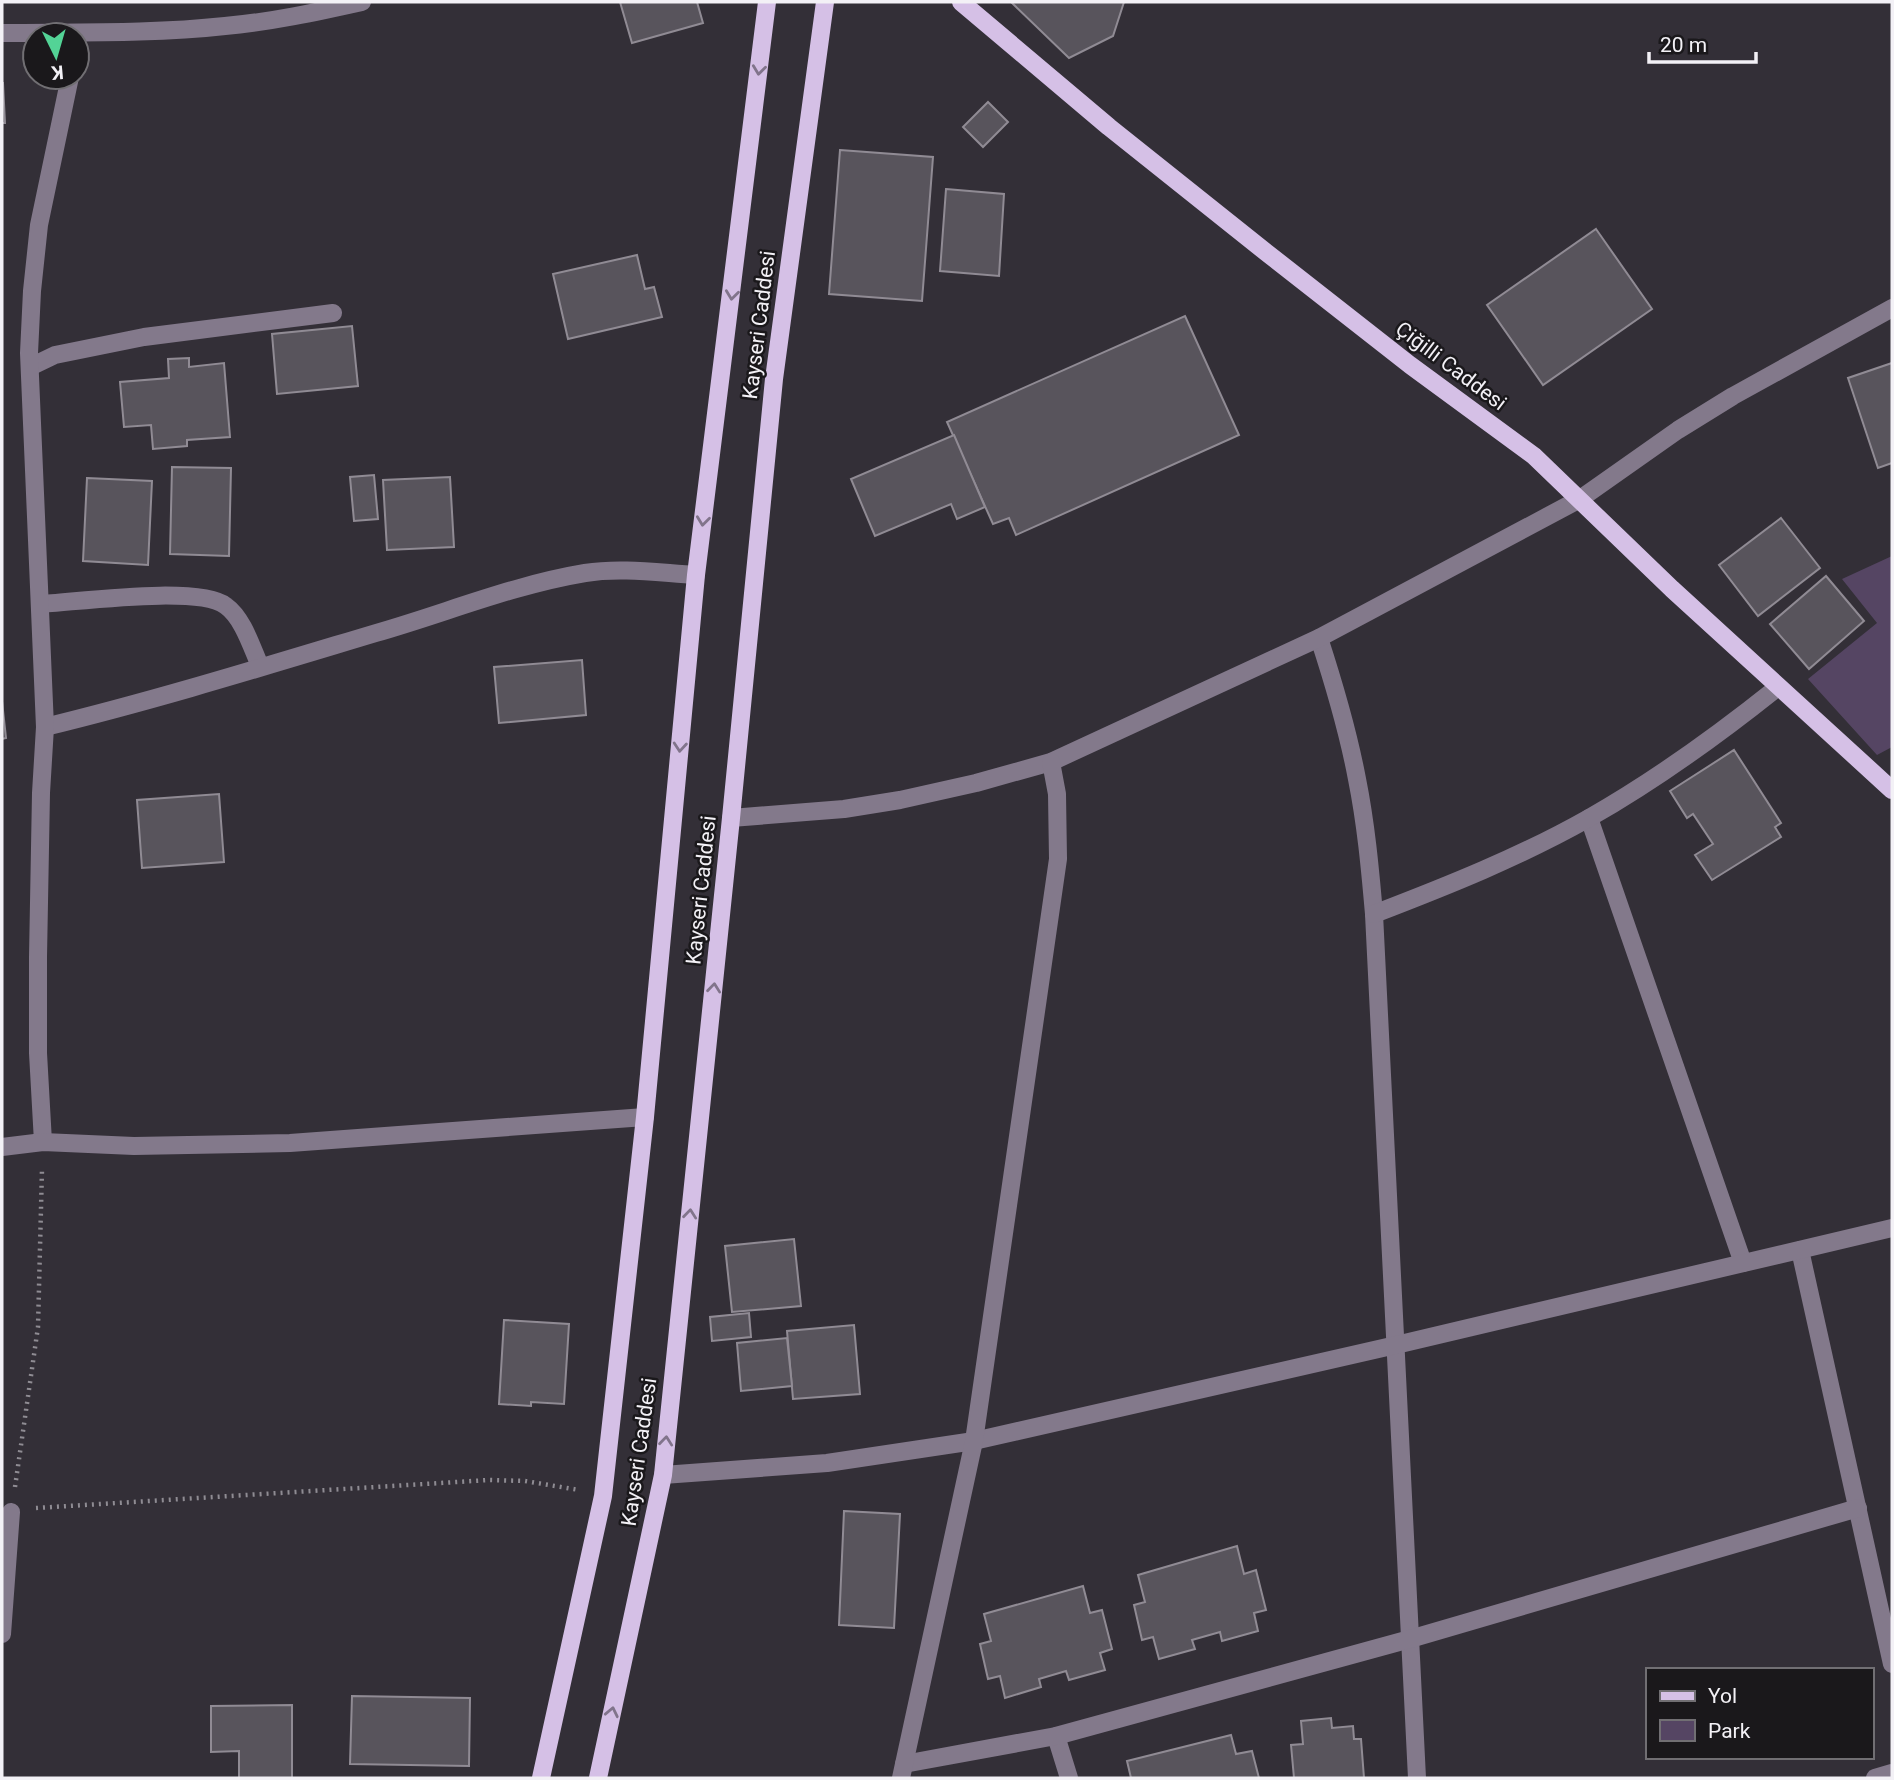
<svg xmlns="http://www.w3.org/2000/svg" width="1894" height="1780" font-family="Roboto,sans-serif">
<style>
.green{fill:#554563}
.building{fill:#58545c;stroke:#908b94;stroke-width:2}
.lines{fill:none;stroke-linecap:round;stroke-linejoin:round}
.path{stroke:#8f8c93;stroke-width:4.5;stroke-dasharray:2 5;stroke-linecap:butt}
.minor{stroke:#83798b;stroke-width:18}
.major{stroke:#d5c0e6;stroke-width:18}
.oneway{stroke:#81748b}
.labels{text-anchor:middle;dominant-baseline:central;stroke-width:5;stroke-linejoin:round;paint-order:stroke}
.street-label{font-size:21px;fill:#f3f1f6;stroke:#1a181b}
</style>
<rect width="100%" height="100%" fill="#332f37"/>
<path class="green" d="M1892 556V747L1877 755 1808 679 1877 623 1842 579Z"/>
<g class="building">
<path d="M620 2H697L703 23 632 43Z"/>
<path d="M1011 2H1124L1113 36 1069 58Z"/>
<path d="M2 83H3L5 123H2Z"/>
<path d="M988 102 1008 122 983 147 963 127Z"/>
<path d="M840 150 933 157 922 301 829 294Z"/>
<path d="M946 189 1004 194 999 276 940 271Z"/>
<path d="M1596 229 1652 309 1543 385 1487 305Z"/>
<path d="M637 255 645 289 654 287 662 317 568 339 553 274Z"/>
<path d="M1185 316 1239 435 1016 535 1009 518 993 524 947 422Z"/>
<path d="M352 326 358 386 277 394 272 334Z"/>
<path d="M189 358V367L224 363 230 437 187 440V446L153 449 151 425 124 427 120 382 169 378 168 359Z"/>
<path d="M1892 363V463L1878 468 1848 378Z"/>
<path d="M954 435 985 507 957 519 951 504 875 536 851 479Z"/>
<path d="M172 467 231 468 229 556 170 554Z"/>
<path d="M374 475 378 519 354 521 350 477Z"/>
<path d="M450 477 454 547 387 550 383 480Z"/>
<path d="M87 478 152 481 148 565 83 561Z"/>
<path d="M1781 518 1820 568 1758 616 1719 565Z"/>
<path d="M1826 576 1864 621 1809 669 1770 624Z"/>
<path d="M582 660 586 715 499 723 494 667Z"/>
<path d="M2 701 6 738 2 739Z"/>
<path d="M1734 750 1781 823 1775 827 1781 837 1712 880 1695 855 1713 844 1693 814 1687 818 1670 791Z"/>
<path d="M219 794 224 862 142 868 137 800Z"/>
<path d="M794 1239 801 1306 732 1312 725 1246Z"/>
<path d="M749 1313 751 1337 712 1341 710 1317Z"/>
<path d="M504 1320 569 1324 564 1404 531 1402V1406L499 1404Z"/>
<path d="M854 1325 860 1394 793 1399 787 1331Z"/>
<path d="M787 1338 792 1386 741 1391 737 1343Z"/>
<path d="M844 1511 900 1514 894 1628 839 1625Z"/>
<path d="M1237 1546 1244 1574 1256 1570 1266 1610 1254 1613 1258 1631 1222 1641 1220 1632 1192 1640 1195 1649 1159 1659 1153 1637 1142 1640 1134 1605 1145 1602 1138 1575Z"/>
<path d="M1083 1586 1090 1613 1102 1610 1112 1649 1100 1653 1105 1670 1069 1680 1066 1671 1039 1679 1041 1687 1005 1698 1000 1676 988 1679 980 1644 991 1641 984 1614Z"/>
<path d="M352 1696 470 1698 469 1766 350 1764Z"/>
<path d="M292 1705V1778H239V1751L211 1752V1706Z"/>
<path d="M1331 1718 1332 1728 1353 1726 1354 1739H1361L1364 1778H1294L1291 1745 1303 1744 1301 1721Z"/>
<path d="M1231 1735 1236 1754 1252 1751 1259 1778H1131L1127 1761Z"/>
</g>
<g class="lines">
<g class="path">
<path d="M15 1487 38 1327 42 1169"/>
<path d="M36 1508 489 1480 525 1481 579 1490"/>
</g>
<g class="minor">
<path d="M2 33C76 32 151 34 225 26 271 22 317 12 362 2"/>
<path d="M30 367 55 355 144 337 333 313"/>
<path d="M40 604C78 602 199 585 226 606 243 618 252 648 260 666"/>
<path d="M1319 638C1334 684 1348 731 1357 779 1366 824 1370 868 1374 914L1417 1778"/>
<path d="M45 727C156 700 266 666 376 633 446 613 513 585 585 573 621 567 660 573 696 575"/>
<path d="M731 818 844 809 900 800 976 783 1051 762 1319 638 1580 499 1678 430 1733 396 1892 308"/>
<path d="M1589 818 1743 1263"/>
<path d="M1374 914C1447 886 1520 857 1589 818 1656 780 1718 735 1778 687"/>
<path d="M43 1142 38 1053V957L41 793 45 727 29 353 32 291 39 225 70 77"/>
<path d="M2 1147 43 1142 134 1146 290 1143 645 1117"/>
<path d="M1800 1250 1892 1664"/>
<path d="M663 1475 827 1463 974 1441 1396 1345 1892 1228"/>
<path d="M2 1634 11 1512"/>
<path d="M1056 1736 1069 1778"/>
<path d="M904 1764 1056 1736 1410 1639 1858 1508"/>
<path d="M901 1778 974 1441 1058 859 1057 794 1051 762"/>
<path d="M1875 1778 1892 1773"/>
</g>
<g class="major">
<path d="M961 2 1109 127 1267 253 1410 365 1534 456 1672 589 1892 790"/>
<path d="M541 1778 603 1496 645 1117 696 575 767 2"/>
<path d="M598 1778 663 1475 731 818 774 379 825 2"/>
</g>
</g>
<defs><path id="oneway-chevron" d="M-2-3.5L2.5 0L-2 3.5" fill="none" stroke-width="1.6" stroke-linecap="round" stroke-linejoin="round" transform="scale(1.75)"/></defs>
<g class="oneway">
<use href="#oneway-chevron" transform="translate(759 70) rotate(97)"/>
<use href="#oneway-chevron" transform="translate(732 295) rotate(97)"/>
<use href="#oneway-chevron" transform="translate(703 521) rotate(97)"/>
<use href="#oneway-chevron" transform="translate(680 747) rotate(95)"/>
<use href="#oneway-chevron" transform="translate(714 988) rotate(-84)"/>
<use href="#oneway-chevron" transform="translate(690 1214) rotate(-84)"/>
<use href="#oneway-chevron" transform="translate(666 1441) rotate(-84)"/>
<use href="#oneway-chevron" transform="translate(612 1712) rotate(-78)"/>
</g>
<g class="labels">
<g class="street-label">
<text transform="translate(759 325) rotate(-83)">Kayseri Caddesi</text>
<text transform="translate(1451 366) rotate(37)">Çiğilli Caddesi</text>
<text transform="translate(701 890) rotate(-84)">Kayseri Caddesi</text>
<text transform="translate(639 1452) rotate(-82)">Kayseri Caddesi</text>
</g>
</g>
<rect width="1894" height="1780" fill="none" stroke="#f3f1f6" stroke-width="7"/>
<rect x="1646" y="1668" width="228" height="91" fill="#1a181b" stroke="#716f73" stroke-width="2"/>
<rect x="1660" y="1691" width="35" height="10" fill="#d5c0e6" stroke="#716f73" stroke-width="2"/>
<text x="1708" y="1703" font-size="21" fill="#f3f1f6">Yol</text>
<rect x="1660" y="1720" width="35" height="21" fill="#554563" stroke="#716f73" stroke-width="2"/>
<text x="1708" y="1738" font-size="21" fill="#f3f1f6">Park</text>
<g transform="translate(56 56) rotate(175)"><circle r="33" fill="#1a181b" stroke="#716f73" stroke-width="2"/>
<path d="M0-5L12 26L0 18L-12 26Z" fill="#53d396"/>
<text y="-10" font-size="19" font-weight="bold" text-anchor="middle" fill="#f3f1f6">K</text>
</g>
<path d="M1649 52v10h107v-10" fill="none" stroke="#f3f1f6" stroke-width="3.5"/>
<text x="1660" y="52" font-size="21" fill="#f3f1f6" stroke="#1a181b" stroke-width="5" paint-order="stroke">20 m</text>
</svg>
